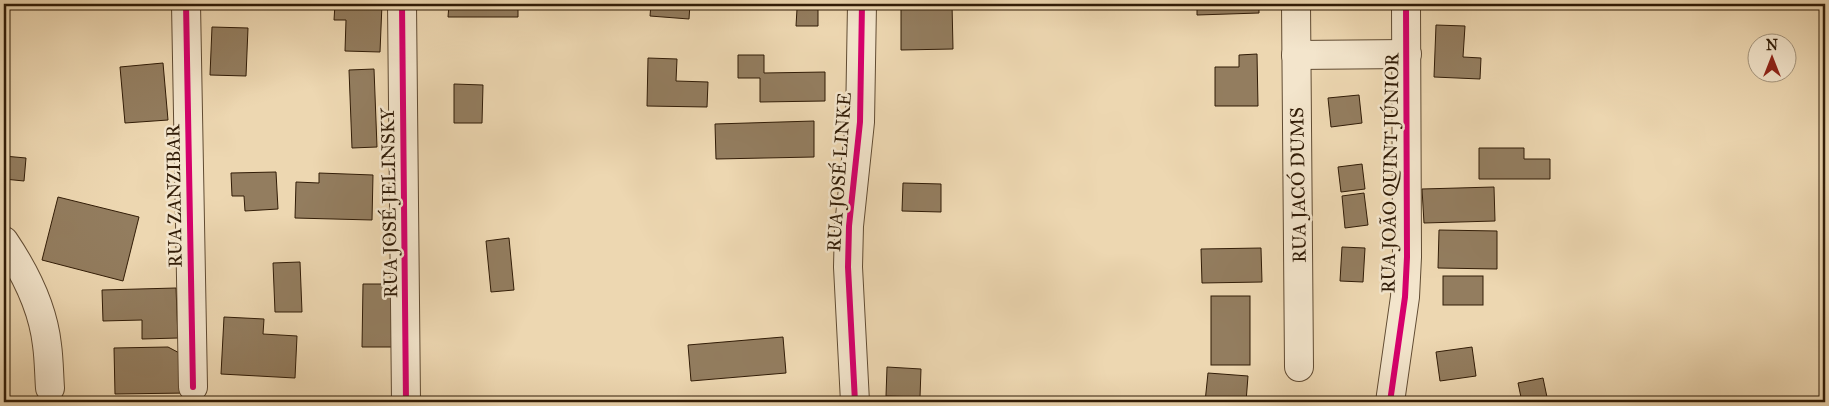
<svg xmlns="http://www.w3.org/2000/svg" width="1829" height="406" font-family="'IM FELL Great Primer',serif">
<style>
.building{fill:#937d5f;stroke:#311c07}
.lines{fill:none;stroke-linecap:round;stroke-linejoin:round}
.minor-casing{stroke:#604b32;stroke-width:30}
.minor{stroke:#f3e5cc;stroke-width:28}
.cycleway-casing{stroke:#f3e5cc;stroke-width:9}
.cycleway{stroke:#d6006c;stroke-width:6}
.labels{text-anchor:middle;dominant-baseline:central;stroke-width:5;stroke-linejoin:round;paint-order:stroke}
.street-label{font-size:19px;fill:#311c07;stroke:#f3e5cc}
</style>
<rect width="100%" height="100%" fill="#edd7b1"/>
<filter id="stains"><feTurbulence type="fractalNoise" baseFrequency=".004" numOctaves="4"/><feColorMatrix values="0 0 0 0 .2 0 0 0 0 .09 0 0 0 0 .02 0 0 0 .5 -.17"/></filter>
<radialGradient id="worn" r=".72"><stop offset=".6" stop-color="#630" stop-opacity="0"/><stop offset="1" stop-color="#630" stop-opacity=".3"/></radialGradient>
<g class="building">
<path d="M335 4H382L380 52 345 51 346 20H334Z"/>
<path d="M449 4H518V17H448Z"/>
<path d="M651 4H690L689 19 650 16Z"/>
<path d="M761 4H818V26H796L797 9 761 7Z"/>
<path d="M901 4H952L953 49 901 50Z"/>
<path d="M1197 4H1259V13L1197 15Z"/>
<path d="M1436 25 1465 26 1463 57 1481 58 1480 79 1434 77Z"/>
<path d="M212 27 248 28 246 76 210 75Z"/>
<path d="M1257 54 1258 106H1215V67H1239V55Z"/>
<path d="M738 55H764V73L825 72V101L760 102V78H738Z"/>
<path d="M648 58 677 59 676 81 708 82 707 107 647 106Z"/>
<path d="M163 63 168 120 125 123 120 67Z"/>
<path d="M374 69 377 147 352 148 349 70Z"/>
<path d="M454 84 483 85 482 123H454Z"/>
<path d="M1359 95 1362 123 1331 127 1328 98Z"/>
<path d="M814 121V157L716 159 715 124Z"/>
<path d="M1479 148H1524V159H1550V179H1479Z"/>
<path d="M4 156 26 158 24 181 4 179Z"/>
<path d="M1362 164 1365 189 1341 192 1338 167Z"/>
<path d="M276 172 278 209 245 211 244 196H232L231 173Z"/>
<path d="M319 173 373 175 372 220 295 218 296 182 319 183Z"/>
<path d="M903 183 941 184V212L902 211Z"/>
<path d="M1494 187 1495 221 1424 223 1422 189Z"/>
<path d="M1364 193 1368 225 1345 228 1342 196Z"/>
<path d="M58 197 139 217 123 281 42 260Z"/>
<path d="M1439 230 1497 231V269L1438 268Z"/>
<path d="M509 238 514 290 491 292 486 241Z"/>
<path d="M1342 247 1365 248 1363 282 1340 281Z"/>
<path d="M1261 248 1262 282 1202 283 1201 249Z"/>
<path d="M300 262 302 312H275L273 263Z"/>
<rect x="1443" y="276" width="40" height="29"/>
<path d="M363 284H393V347H362Z"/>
<path d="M176 288 178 338 142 339V320L103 321 102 290Z"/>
<rect x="1211" y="296" width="39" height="69"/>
<path d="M224 317 264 319 263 334 297 336 295 378 221 374Z"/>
<path d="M783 337 786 373 691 381 688 345Z"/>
<path d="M168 347 187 357V393L115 394 114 348Z"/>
<path d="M1472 347 1476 376 1440 381 1436 352Z"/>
<path d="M887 367 921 369 920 397 886 396Z"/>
<path d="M1208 373 1248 376 1246 402H1205Z"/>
<path d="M1543 378 1548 402H1522L1518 383Z"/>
<path d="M351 398 353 402H335Z"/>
</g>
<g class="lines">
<defs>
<g id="minor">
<path d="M186 4 193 387"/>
<path d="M402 4 406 402"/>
<path d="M1296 4 1299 367"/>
<path d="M1296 55 1407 54"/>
<path d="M4 241C25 272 43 308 47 345 49 359 49 374 50 388"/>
<path d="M855 402 848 267 849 226 860 122 862 4"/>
<path d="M1390 402 1405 297 1407 257 1406 4"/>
</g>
</defs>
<use href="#minor" class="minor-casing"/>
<use href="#minor" class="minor"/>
<defs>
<g id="cycleway">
<path d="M186 4 193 387"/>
<path d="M402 4 406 402"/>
<path d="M855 402 848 267 849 226 860 122 862 4"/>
<path d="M1390 402 1405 297 1407 257 1406 4"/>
</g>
</defs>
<use href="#cycleway" class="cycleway-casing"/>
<use href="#cycleway" class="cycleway"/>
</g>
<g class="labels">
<g class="street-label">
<text transform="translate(839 172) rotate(-86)">RUA JOSÉ LINKE</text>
<text transform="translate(1390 173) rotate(-89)">RUA JOÃO QUINT JÚNIOR</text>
<text transform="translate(1298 185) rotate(-91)">RUA JACÓ DUMS</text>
<text transform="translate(174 196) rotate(-91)">RUA ZANZIBAR</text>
<text transform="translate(389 203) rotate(-91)">RUA JOSÉ JELINSKY</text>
</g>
</g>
<rect width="1829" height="406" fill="none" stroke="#edd7b1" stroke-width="20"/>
<rect x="5" y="5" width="1819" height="396" fill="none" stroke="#311c07" stroke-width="2.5"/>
<rect x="10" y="10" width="1809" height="386" fill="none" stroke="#311c07"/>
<g transform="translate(1772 58)"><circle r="24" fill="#f3e5cc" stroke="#a5957d"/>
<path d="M0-4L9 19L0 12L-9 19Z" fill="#8f2418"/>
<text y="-8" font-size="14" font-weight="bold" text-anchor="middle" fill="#311c07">N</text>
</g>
<rect width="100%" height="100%" filter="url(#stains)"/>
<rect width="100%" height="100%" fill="url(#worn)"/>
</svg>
